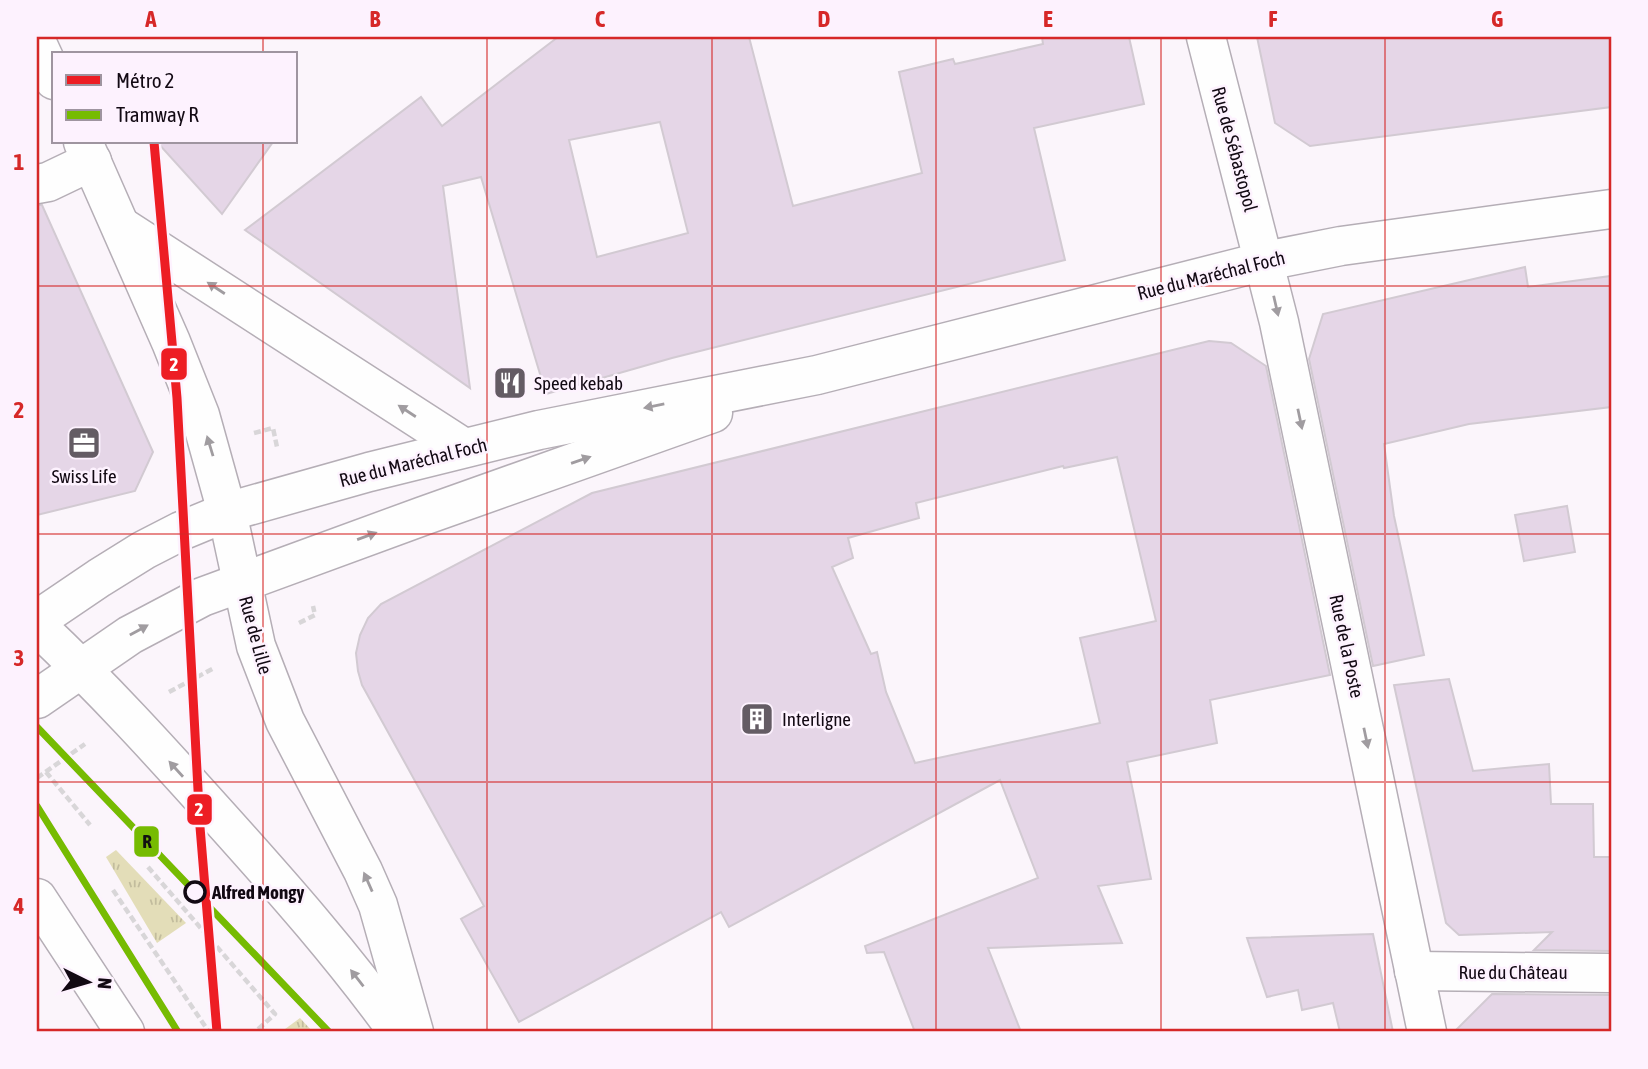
<svg xmlns="http://www.w3.org/2000/svg" width="1648" height="1069" font-family="'Asap Condensed',sans-serif">
<style>
.grass{fill:url(#grass-tufts)}
.building{fill:#e5d6e7;stroke:#d2cad2;stroke-width:2;fill-rule:evenodd}
.lines{fill:none;stroke-linecap:round;stroke-linejoin:round}
.minor-casing{stroke:#b5aeb6;stroke-width:41}
.major-casing{stroke:#b5aeb6;stroke-width:41}
.path{stroke:#d8d6d8;stroke-width:4.5;stroke-dasharray:7 3.5;stroke-linecap:butt}
.minor{stroke:#fefefe;stroke-width:38}
.major{stroke:#fefefe;stroke-width:38}
.tram-1-casing{stroke:#fdf2fe;stroke-width:12}
.tram-1{stroke:#76bb02;stroke-width:7}
.metro-1-casing{stroke:#fdf2fe;stroke-width:14}
.metro-1{stroke:#ed1d24;stroke-width:9}
.oneway{fill:#a09ca0}
.grid{fill:none;stroke:#d62828;stroke-width:2;stroke-opacity:0.55}
.stop-dot{fill:#fdf2fe;stroke:#120913;stroke-width:3.5}
.labels{text-anchor:middle;dominant-baseline:central;stroke-width:5;stroke-linejoin:round;paint-order:stroke}
.street-label{font-size:19px;fill:#120913;stroke:#fdf2fe}
.poi-label{font-size:19px;fill:#120913;stroke:#fdf2fe;text-anchor:start}
.stop-label{font-size:19px;font-weight:bold;fill:#120913;stroke:#fdf2fe;text-anchor:start}
.line-badge{stroke:#fdf2fe;stroke-width:2.5}
.badge-label{font-size:19px;text-anchor:middle;font-weight:bold;fill:#fff}
.pale-badge-label{font-size:19px;text-anchor:middle;font-weight:bold;fill:#111}
.neatline{fill:none;stroke:#d62828;stroke-width:2.5}
.grid-label{font-size:23px;text-anchor:middle;font-weight:bold;fill:#d62828}
</style>
<defs>
<pattern id="grass-tufts" width="24" height="20" patternUnits="userSpaceOnUse" patternTransform="scale(1.75)"><rect width="24" height="20" fill="#e3ddb8"/><path d="M3 7l-1-3M5 7V3M7 7l1-3M15 17l-1-3M17 17v-4M19 17l1-3" fill="none" stroke="#c2bc9d"/></pattern>
</defs>
<rect width="100%" height="100%" fill="#fbf5fb"/>
<g class="grass">
<path d="M116 850 186 923 157 943 106 857Z"/>
<path d="M300 1018 313 1032H281Z"/>
</g>
<g class="building">
<path d="M558 37H749L793 206 922 173 899 72 953 59 955 64 1043 44 1042 37H1129L1144 104 1034 128 1065 260 672 358 546 394 481 177 443 186 470 388 245 230 421 97 442 126ZM660 122 688 233 597 257 569 140Z"/>
<path d="M1257 37H1611V107L1310 146 1275 123Z"/>
<path d="M157 142H273L222 214Z"/>
<path d="M37 205H42L153 452 135 491 37 515Z"/>
<path d="M1525 267 1528 287 1611 276V407L1469 424 1384 444 1394 516 1424 655 1373 666 1309 359 1323 314Z"/>
<path d="M1209 341 1231 343 1266 366 1330 675 1210 700 1217 743 1127 762 1151 879 1098 886 1122 943 988 948 1021 1032H915L884 952 867 953 865 946 1038 878 1000 780 729 927 721 912 519 1022 461 919 484 906 362 685 358 671 356 653 360 635 368 618 381 604 592 493ZM1117 457 1156 621 1080 638 1100 723 915 763 886 692 877 652 871 654 832 567 853 558 848 538 919 518 916 503 1063 466 1064 468Z"/>
<path d="M1567 506 1575 552 1524 561 1515 515Z"/>
<path d="M1449 679 1473 771 1549 764 1551 804H1593L1594 857H1611V951L1534 950 1552 932 1459 935 1446 923 1394 685Z"/>
<path d="M1373 934 1393 1032H1340L1333 1003 1302 1010 1298 990 1267 997 1247 938Z"/>
<path d="M1492 994 1611 995V1032H1454Z"/>
</g>
<g class="lines">
<defs>
<g id="minor">
<path d="M1206 37 1279 322 1427 1032"/>
<path d="M37 43 54 80"/>
<path d="M83 142 171 342 200 415 227 512 256 646 285 721 363 871 378 905 414 1032"/>
<path d="M37 184 48 182 92 161"/>
<path d="M122 227 464 448"/>
<path d="M1414 971 1611 973"/>
</g>
<g id="major">
<path d="M37 620 99 578 144 550 181 531 227 512 369 472 539 430 817 375 1265 261 1341 246 1611 209"/>
<path d="M37 626C102 687 161 752 221 819 283 888 344 957 398 1032"/>
<path d="M37 699 130 635 202 597 423 516 713 413"/>
<path d="M37 898 125 1032"/>
</g>
</defs>
<use href="#minor" class="minor-casing"/>
<use href="#major" class="major-casing"/>
<g class="path">
<path d="M254 433 273 428 277 447"/>
<path d="M299 623 315 615 313 606"/>
<path d="M169 692 214 668"/>
<path d="M46 772 90 825"/>
<path d="M37 778 85 744"/>
<path d="M148 867 275 1014 255 1032"/>
<path d="M113 890 209 1032"/>
</g>
<use href="#minor" class="minor"/>
<use href="#major" class="major"/>
<defs>
<g id="tram-1">
<path d="M37 727 329 1032"/>
<path d="M37 806 178 1032"/>
</g>
</defs>
<use href="#tram-1" class="tram-1-casing"/>
<use href="#tram-1" class="tram-1"/>
<defs>
<path id="metro-1" d="M154 142 177 398 200 827 217 1032"/>
</defs>
<use href="#metro-1" class="metro-1-casing"/>
<use href="#metro-1" class="metro-1"/>
</g>
<defs><path id="oneway-solid" d="M-6-.8H1V-3.2L6.5 0L1 3.2V.8H-6Z" transform="scale(1.75)"/></defs>
<g class="oneway">
<use href="#oneway-solid" transform="translate(216 288) rotate(-147)"/>
<use href="#oneway-solid" transform="translate(1276 306) rotate(77)"/>
<use href="#oneway-solid" transform="translate(654 406) rotate(169)"/>
<use href="#oneway-solid" transform="translate(407 411) rotate(-147)"/>
<use href="#oneway-solid" transform="translate(1300 419) rotate(78)"/>
<use href="#oneway-solid" transform="translate(210 446) rotate(-107)"/>
<use href="#oneway-solid" transform="translate(581 460) rotate(-19)"/>
<use href="#oneway-solid" transform="translate(367 536) rotate(-20)"/>
<use href="#oneway-solid" transform="translate(139 630) rotate(-29)"/>
<use href="#oneway-solid" transform="translate(1366 738) rotate(78)"/>
<use href="#oneway-solid" transform="translate(176 769) rotate(-132)"/>
<use href="#oneway-solid" transform="translate(368 882) rotate(-114)"/>
<use href="#oneway-solid" transform="translate(357 978) rotate(-128)"/>
</g>
<path class="grid" d="M263 37V54M487 37V1032M712 37V1032M936 37V1032M1161 37V1032M1385 37V1032M263 142V1032M37 286H1611M37 534H1611M37 782H1611"/>
<defs>
<symbol id="restaurant-square" viewBox="-11 -11 22 22"><rect x="-9" y="-9" width="18" height="18" rx="4" fill="#645c64" stroke="#fdf2fe"/><path d="M-5-6h1v4h1v-4h1v4h1v-4h1v5L-1.5 .5V6h-2V.5L-5-1ZM5-6V6H3V1.5H1.5Q1.5-4 5-6Z" fill="#fff"/></symbol>
<symbol id="office-square" viewBox="-11 -11 22 22"><rect x="-9" y="-9" width="18" height="18" rx="4" fill="#645c64" stroke="#fdf2fe"/><path d="M-6-3h4V-5.5h4V-3h4V5H-6ZM-1-4.5V-3h2v-1.5ZM-6 0V1H6V0Z" fill="#fff"/></symbol>
<symbol id="building-square" viewBox="-11 -11 22 22"><rect x="-9" y="-9" width="18" height="18" rx="4" fill="#645c64" stroke="#fdf2fe"/><path d="M-4-6H4V6H1V3H-1V6H-4ZM-2.5-4.3h1.7v1.8h-1.7ZM.8-4.3h1.7v1.8H.8ZM-2.5-1h1.7V.8h-1.7ZM.8-1h1.7V.8H.8Z" fill="#fff"/></symbol>
</defs>
<g fill-rule="evenodd">
<use href="#restaurant-square" x="491" y="364" width="38" height="38"/>
<use href="#office-square" x="65" y="424" width="38" height="38"/>
<use href="#building-square" x="738" y="700" width="38" height="38"/>
</g>
<circle class="stop-dot" cx="195" cy="892" r="10"/>
<g class="labels">
<g class="street-label">
<text transform="translate(1235 149) rotate(75)">Rue de Sébastopol</text>
<text transform="translate(1211 275) rotate(-14)">Rue du Maréchal Foch</text>
<text transform="translate(413 462) rotate(-14)">Rue du Maréchal Foch</text>
<text transform="translate(256 635) rotate(75)">Rue de Lille</text>
<text transform="translate(1347 646) rotate(78)">Rue de la Poste</text>
<text x="1513" y="972">Rue du Château</text>
</g>
<g class="poi-label">
<text x="534" y="383">Speed kebab</text>
<text x="84" y="476" text-anchor="middle">Swiss Life</text>
<text x="782" y="719">Interligne</text>
</g>
<g class="stop-label">
<text x="212" y="892">Alfred Mongy</text>
</g>
</g>
<g class="line-badge">
<rect x="160" y="347" width="28" height="34" rx="7" fill="#ed1d24"/>
<rect x="186" y="793" width="27" height="33" rx="7" fill="#ed1d24"/>
<rect x="133" y="825" width="27" height="33" rx="7" fill="#76bb02"/>
</g>
<g class="badge-label">
<text x="174" y="371">2</text>
<text x="199" y="816">2</text>
</g>
<g class="pale-badge-label">
<text x="147" y="848">R</text>
</g>
<rect width="1648" height="1069" fill="none" stroke="#fdf2fe" stroke-width="77"/>
<rect x="52" y="52" width="245" height="91" fill="#fdf2fe" stroke="#9f95a0" stroke-width="2"/>
<rect x="66" y="75" width="35" height="10" fill="#ed1d24" stroke="#9f95a0" stroke-width="2"/>
<text x="116" y="88" font-size="21" fill="#120913">Métro 2</text>
<rect x="66" y="110" width="35" height="10" fill="#76bb02" stroke="#9f95a0" stroke-width="2"/>
<text x="116" y="122" font-size="21" fill="#120913">Tramway R</text>
<g transform="translate(88 982) rotate(95)" stroke="#fdf2fe" stroke-width="5" paint-order="stroke">
<path d="M0-5L12 26L0 18L-12 26Z" fill="#120913"/>
<text y="-10" font-size="19" font-weight="bold" text-anchor="middle" fill="#120913">N</text>
</g>
<rect x="38" y="38" width="1572" height="992" class="neatline"/>
<g class="grid-label">
<text x="151" y="27">A</text>
<text x="375" y="27">B</text>
<text x="600" y="27">C</text>
<text x="824" y="27">D</text>
<text x="1048" y="27">E</text>
<text x="1273" y="27">F</text>
<text x="1497" y="27">G</text>
<text x="19" y="170">1</text>
<text x="19" y="418">2</text>
<text x="19" y="666">3</text>
<text x="19" y="914">4</text>
</g>
</svg>
